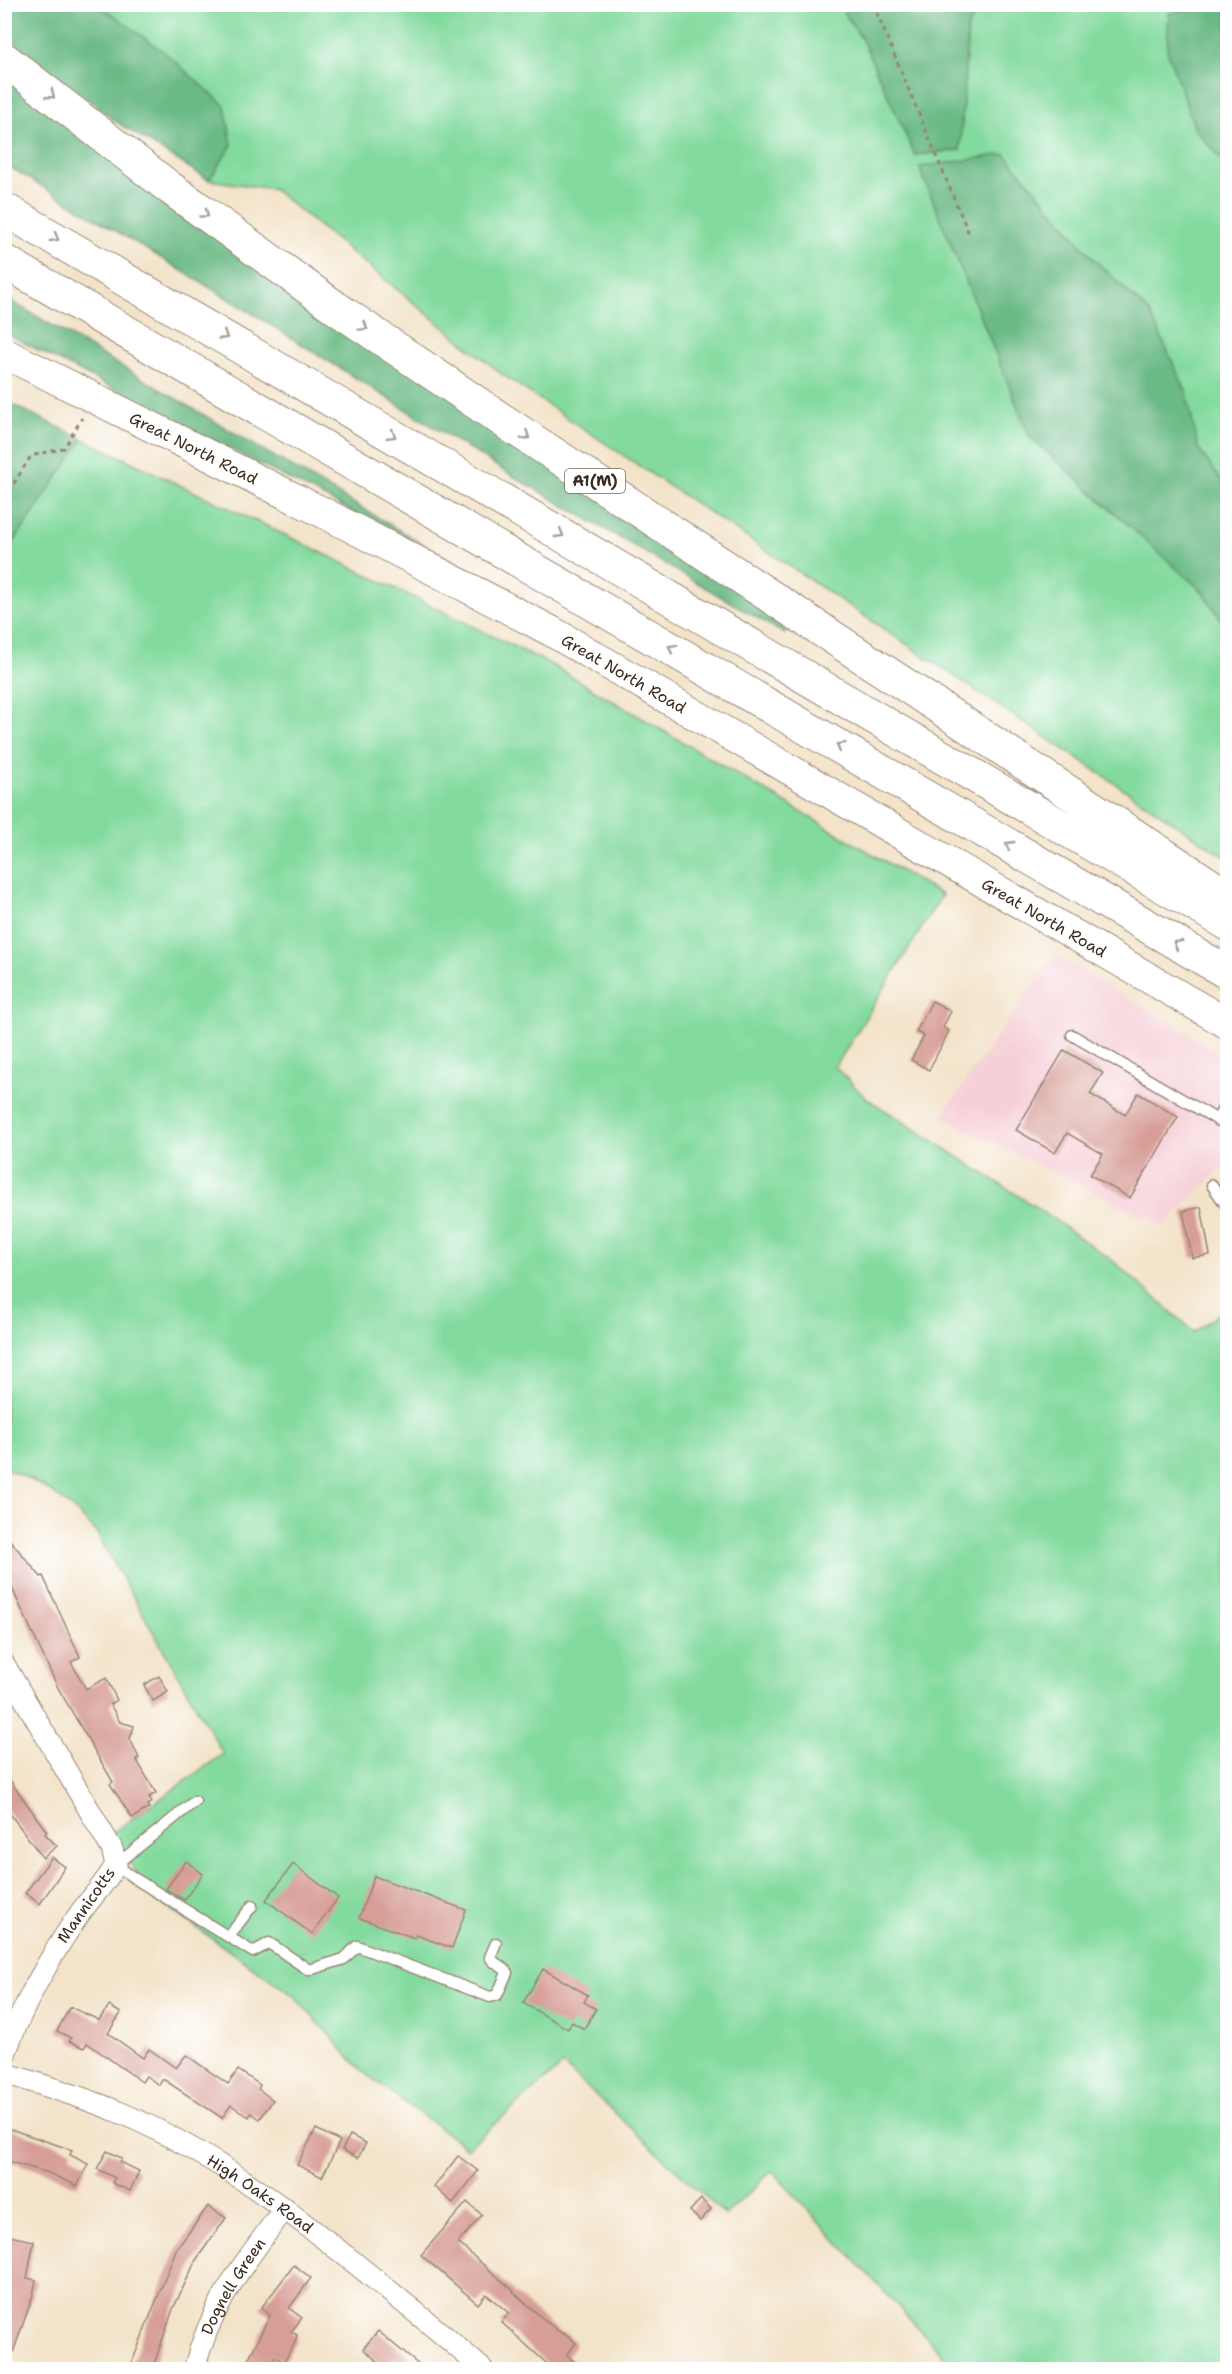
<svg xmlns="http://www.w3.org/2000/svg" width="1232" height="2374" font-family="'Shantell Sans',sans-serif">
<style>
.built{fill:#f6cfd7}
.green{fill:#83da9e;stroke:#5f825e;stroke-width:1.5}
.forest{fill:#6aba85;stroke:#527252;stroke-width:1.5}
.building{fill:#d79e97}
.lines{fill:none;stroke-linecap:round;stroke-linejoin:round}
.service-casing{stroke:#978674;stroke-width:13}
.minor-casing{stroke:#978674;stroke-width:23}
.secondary-casing{stroke:#978674;stroke-width:32}
.motorway-casing{stroke:#978674;stroke-width:35}
.path{stroke:#978674;stroke-width:3;stroke-dasharray:4.5 4.5;stroke-linecap:butt}
.service{stroke:#fff;stroke-width:10}
.minor{stroke:#fff;stroke-width:21}
.secondary{stroke:#fff;stroke-width:30}
.motorway{stroke:#fff;stroke-width:33}
.oneway{stroke:#a79f9a}
.labels{text-anchor:middle;dominant-baseline:central;stroke-width:6;stroke-linejoin:round;paint-order:stroke}
.shield{fill:#fff;stroke:#766a62;stroke-width:1.5}
.shield-label{font-size:15px;font-weight:bold;fill:#3b2a1e}
.street-label{font-size:16px;fill:#3b2a1e;stroke:#fff}
</style>
<rect width="100%" height="100%" fill="#fff"/>
<filter id="ink" filterUnits="userSpaceOnUse"><feTurbulence type="fractalNoise" baseFrequency=".0167" numOctaves="2"/><feDisplacementMap in="SourceGraphic" scale="12" xChannelSelector="R" yChannelSelector="G"/><feConvolveMatrix kernelMatrix="1 2 1 2 8 2 1 2 1" color-interpolation-filters="sRGB"/></filter>
<filter id="wash" filterUnits="userSpaceOnUse"><feTurbulence type="fractalNoise" baseFrequency=".008" numOctaves="4" result="noise"/><feDisplacementMap in="SourceGraphic" scale="24" xChannelSelector="R" yChannelSelector="G"/><feGaussianBlur stdDeviation="1.35" result="paint"/><feColorMatrix in="noise" values="0 0 0 0 0 0 0 0 0 0 0 0 0 0 0 0 0 1.4 0 .05"/><feComposite in="paint" operator="in"/></filter>
<g filter="url(#wash)">
<rect width="100%" height="100%" fill="#f3e3c9"/>
<path class="built" d="M1054 955 1227 1056V1163L1163 1226 941 1117Z"/>
<g class="green">
<path d="M4 5H839L862 39 915 155 960 150 963 102 932 5H1227V567L1203 592 1227 628V858L503 375 273 189 209 180 118 123 5 35Z"/>
<path d="M83 439 304 544 550 664 942 895 835 1067 866 1098 1036 1207 1112 1260 1194 1332 1227 1308V2369H956L772 2171 725 2215 563 2065 467 2148 362 2071 294 1996 132 1882 138 1875 111 1834 223 1754 96 1532C65 1499 46 1485 5 1468V555Z"/>
</g>
<g class="forest">
<path d="M4 5H99L163 51 225 106 232 145 209 180 118 123 5 35Z"/>
<path d="M839 5H981L968 27 960 150 915 155 862 39Z"/>
<path d="M1216 5H1227V166L1195 129 1167 50 1169 13Z"/>
<path d="M4 79 792 622 785 634 501 469 247 310 5 164Z"/>
<path d="M1005 154 1092 257 1150 313 1186 391 1198 448 1227 488V628L1203 592 1030 437 919 167Z"/>
<path d="M4 297 475 575 5 333Z"/>
<path d="M5 401 83 439 5 555Z"/>
</g>
<g id="blocks">
<g class="building">
<path d="M932 1001 951 1011 943 1027 949 1031 929 1070 911 1060 924 1036 916 1032Z"/>
<path d="M1064 1050 1103 1073 1090 1094 1125 1115 1138 1093 1178 1117 1130 1198 1090 1175 1103 1154 1067 1133 1055 1153 1016 1130Z"/>
<path d="M1201 1207 1210 1255 1192 1258 1183 1211Z"/>
<path d="M4 1533 41 1577 43 1576 80 1657 71 1662 86 1689 106 1678 117 1700 110 1704 120 1722 134 1726 130 1739 139 1758 136 1759 156 1793 149 1797 152 1802 147 1805 149 1808 132 1818 110 1784 113 1782 58 1688 4 1571Z"/>
<path d="M159 1676 168 1692 153 1701 144 1685Z"/>
<path d="M4 1772 47 1832 45 1834 57 1846 43 1858 4 1806Z"/>
<path d="M52 1857 65 1867 40 1904 25 1893Z"/>
<path d="M186 1861 203 1874 184 1900 166 1889Z"/>
<path d="M293 1864 338 1898 312 1934 266 1900Z"/>
<path d="M374 1876 466 1910 452 1948 416 1935 415 1938 359 1918Z"/>
<path d="M543 1969 588 1995 584 2002 596 2009 584 2029 572 2022 568 2029 523 2003Z"/>
<path d="M109 2006 121 2013 108 2033 143 2058 149 2049 176 2068 186 2055 228 2084 238 2070 260 2085 258 2089 273 2100 260 2119 251 2113 249 2117 231 2105 222 2118 163 2079 159 2085 146 2076 142 2082 87 2043 84 2048 69 2041 71 2038 57 2031 70 2007 99 2020Z"/>
<path d="M10 2129 72 2150 70 2155 88 2164 77 2186 49 2173 4 2160V2148Z"/>
<path d="M316 2129 340 2141 322 2177 297 2165Z"/>
<path d="M350 2135 366 2143 358 2158 342 2150Z"/>
<path d="M107 2151 122 2158 120 2162 139 2171 130 2191 112 2183 115 2178 97 2169Z"/>
<path d="M458 2156 478 2171 453 2203 434 2187Z"/>
<path d="M701 2199 711 2209 700 2221 690 2211Z"/>
<path d="M467 2202 482 2215 458 2243 514 2291 513 2292 548 2323 564 2335 565 2333 576 2343 567 2355 583 2370H554L501 2322 509 2313 486 2294 478 2304 421 2255Z"/>
<path d="M208 2206 226 2218 196 2260 173 2309 152 2370H129L176 2250Z"/>
<path d="M4 2235 34 2241 27 2278 36 2280 33 2295 7 2370H4Z"/>
<path d="M294 2265 311 2278 289 2308 302 2318 291 2332 297 2335 295 2342 284 2362 275 2357 268 2370H243L270 2315 261 2308Z"/>
<path d="M378 2331 414 2361 425 2370H388L363 2349Z"/>
</g>
</g>
</g>
<g filter="url(#ink)">
<use href="#blocks" fill-opacity="0" stroke="#978674" stroke-width="1.5"/>
<g class="lines">
<defs>
<g id="service">
<path d="M1072 1035 1228 1126"/>
<path d="M1217 1120 1228 1100"/>
<path d="M1212 1185 1228 1208"/>
<path d="M195 1801 116 1865 134 1878 253 1952 269 1943 309 1970 344 1959 357 1946 490 1997 497 1995 507 1973C503 1965 494 1965 490 1957L496 1943"/>
<path d="M229 1936 252 1906"/>
</g>
<g id="minor">
<path d="M4 1664 112 1849 116 1865C106 1882 92 1897 80 1913 49 1958 22 2005 4 2057"/>
<path id="s1" d="M4 2073C44 2085 83 2097 121 2113 217 2154 301 2219 382 2285 416 2313 451 2340 483 2370"/>
<path id="s2" d="M194 2370C210 2305 246 2260 285 2208"/>
</g>
<g id="secondary">
<path id="s3" d="M4 353 324 513 551 631 1228 1024"/>
</g>
<g id="motorway">
<path d="M4 59 170 188 336 308 508 424 1228 897"/>
<path d="M4 209 1228 924"/>
<path d="M4 261 1228 973"/>
</g>
</defs>
<use href="#service" class="service-casing"/>
<use href="#minor" class="minor-casing"/>
<use href="#secondary" class="secondary-casing"/>
<use href="#motorway" class="motorway-casing"/>
<g class="path">
<path d="M873 4 969 234"/>
<path d="M4 499 31 456 64 448 82 418"/>
</g>
<use href="#service" class="service"/>
<use href="#minor" class="minor"/>
<use href="#secondary" class="secondary"/>
<use href="#motorway" class="motorway"/>
</g>
<defs><path id="oneway-chevron" d="M-2-3.5L2.5 0L-2 3.5" fill="none" stroke-width="1.6" stroke-linecap="round" stroke-linejoin="round" transform="scale(1.5)"/></defs>
<g class="oneway">
<use href="#oneway-chevron" transform="translate(51 95) rotate(38)"/>
<use href="#oneway-chevron" transform="translate(205 214) rotate(36)"/>
<use href="#oneway-chevron" transform="translate(55 238) rotate(30)"/>
<use href="#oneway-chevron" transform="translate(364 327) rotate(34)"/>
<use href="#oneway-chevron" transform="translate(224 336) rotate(31)"/>
<use href="#oneway-chevron" transform="translate(392 435) rotate(30)"/>
<use href="#oneway-chevron" transform="translate(526 436) rotate(33)"/>
<use href="#oneway-chevron" transform="translate(560 534) rotate(30)"/>
<use href="#oneway-chevron" transform="translate(672 648) rotate(-150)"/>
<use href="#oneway-chevron" transform="translate(840 746) rotate(-149)"/>
<use href="#oneway-chevron" transform="translate(1009 845) rotate(-150)"/>
<use href="#oneway-chevron" transform="translate(1177 944) rotate(-150)"/>
</g>
</g>
<g class="labels">
<rect class="shield" x="565" y="469" width="60" height="24" rx="4.5"/>
<g class="shield-label">
<text x="595" y="481">A1(M)</text>
</g>
<g class="street-label">
<text stroke="none"><textPath href="#s3" startOffset="212">Great North Road</textPath></text>
<text stroke="none"><textPath href="#s3" startOffset="698">Great North Road</textPath></text>
<text stroke="none"><textPath href="#s3" startOffset="1184">Great North Road</textPath></text>
<text transform="translate(86 1905) rotate(-55)">Mannicotts</text>
<text stroke="none"><textPath href="#s1" startOffset="285">High Oaks Road</textPath></text>
<text stroke="none"><textPath href="#s2" startOffset="93">Dognell Green</textPath></text>
</g>
</g>
<rect width="1232" height="2374" fill="none" stroke="#fff" stroke-width="24"/>
</svg>
